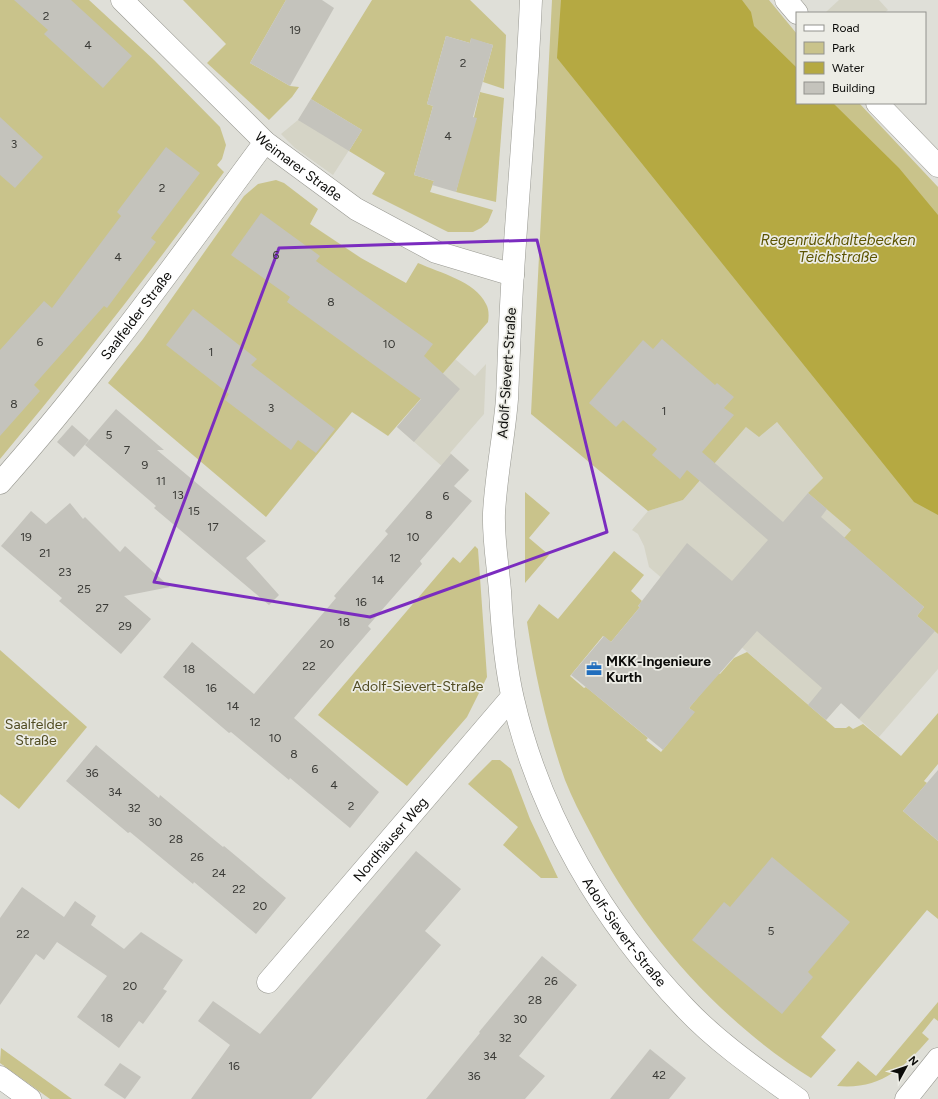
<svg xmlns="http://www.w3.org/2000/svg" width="938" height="1099" font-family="Figtree,sans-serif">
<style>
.built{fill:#d5d4c6}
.green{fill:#c9c38b}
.water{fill:#b5a942}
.building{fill:#c4c3bc}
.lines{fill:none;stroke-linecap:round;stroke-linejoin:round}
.street-casing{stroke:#989891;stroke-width:23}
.street{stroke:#fff;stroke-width:22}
.marked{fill:none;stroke:#7b2cbf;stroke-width:3;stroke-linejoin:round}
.labels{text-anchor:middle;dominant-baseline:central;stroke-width:3.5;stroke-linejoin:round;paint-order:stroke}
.number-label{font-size:12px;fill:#3a3a36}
.street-label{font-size:14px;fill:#0c0c0a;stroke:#ecece5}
.poi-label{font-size:14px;font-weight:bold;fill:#0c0c0a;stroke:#ecece5;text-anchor:start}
.park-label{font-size:14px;fill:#514c22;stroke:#ecece5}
.water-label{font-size:15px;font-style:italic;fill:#5c5401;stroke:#ecece5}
</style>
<rect width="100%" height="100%" fill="#dfdfd8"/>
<g class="built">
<path d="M839 0H879L888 10 884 13H828L826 12Z"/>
<path d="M311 99 362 130 333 175 295 148 281 134 298 120Z"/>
<path d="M455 359 475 376 486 364 484 414 450 453 469 470 459 481 397 427Z"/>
<path d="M777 422 823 478 809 493 851 530 845 537 924 607 917 616 938 634V669L879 737 841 703 826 720 649 567 644 546 638 534 632 530 648 511 683 500 746 427Z"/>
</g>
<g class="green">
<path d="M0 0H89L154 60 220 127 226 145 222 159 217 165 224 172C152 270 78 366 0 459Z"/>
<path d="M183 0H286L250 63 290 86 299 87 292 97 269 120 207 63 226 44Z"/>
<path d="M372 0H470L506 35 504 89 483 82 493 45 471 39 470 43 446 36 427 104 433 106 414 175 434 181 430 192 493 210 488 222 481 228 473 232H448L372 194 385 173 349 151 362 130 311 99Z"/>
<path d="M552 0H769L797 34V103H859L938 187V634L917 616 924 607 844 538 851 530 808 493 823 478 777 422 759 437 746 427 683 500 648 511 531 414Z"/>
<path d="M480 92 504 98 496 202 456 192Z"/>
<path d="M276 180 284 183 318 209 310 224 361 258 406 283 418 263C440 273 475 281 486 304 489 309 489 316 488 322L388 436 352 412 266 517 108 383 143 339 244 196 258 184Z"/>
<path d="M525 492 550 513 529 538 549 555 525 583Z"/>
<path d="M475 546 478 549 487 677 467 717 407 786 318 715 453 557 460 563Z"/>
<path d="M614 551 644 575 631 591 642 601 638 606 640 607 611 642 603 636 570 676 584 688 586 687 648 738 646 740 661 752 694 712 689 708 718 673 720 674 734 658 747 652 835 728H846L849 726 853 729 863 724 901 756 938 713V764L924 781 927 783 903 811 938 841V919L927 910 821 1037 836 1050 811 1078C717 1019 640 930 590 832 581 815 572 798 565 780 547 729 535 675 527 622L539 604 558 619Z"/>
<path d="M0 650 87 727 19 809 0 794Z"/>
<path d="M492 760H500L511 769 530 819 558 878H541L503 845 518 827 468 784Z"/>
<path d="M938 1002V1021L934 1018 922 1033 929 1039C903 1069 879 1090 837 1086L858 1061 876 1076Z"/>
<path d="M1 1048 72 1099H50L0 1063Z"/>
</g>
<path class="water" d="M561 0H742L751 12 754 26 797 68V103H833L899 168 938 215V515L914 502 557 58Z"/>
<g class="building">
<path d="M14 0H71L132 56 103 88 44 34 48 30Z"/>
<path d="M286 0H322L334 8 290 86 250 63Z"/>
<path d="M446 36 470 43 471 38 493 45 473 117 477 118 456 192 432 185 434 181 414 175 433 106 427 104Z"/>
<path d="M311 99 362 130 349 151 298 120Z"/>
<path d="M0 117 43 157 15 188 0 175Z"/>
<path d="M166 147 200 173 151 238 156 242 107 308 104 306 34 385 40 391 0 436V350L44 301 52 308 121 216 117 212Z"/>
<path d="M261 213 320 256 316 261 433 344 424 356 460 389 414 442 397 427 421 399 287 302 290 297 231 255Z"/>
<path d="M193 309 257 359 251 365 335 429 316 453 298 440 291 450 225 400 229 394 166 345Z"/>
<path d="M662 339 715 385 717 383 734 397 724 408 734 415 702 452 783 522 808 493 827 509 821 517 924 607 917 616 935 631 859 719 841 703 826 720 808 705 822 688 757 631 689 708 695 712 663 750 571 675 604 636 611 642 640 607 638 606 687 543 732 581 768 540 687 470 680 479 652 455 657 449 623 420 616 427 589 403 643 340 653 349Z"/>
<path d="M116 409 164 450H157L266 541 246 558 279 595 269 605 154 508 156 506 85 445Z"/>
<path d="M72 425 89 440 74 457 57 442Z"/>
<path d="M451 454 469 470 454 486 472 501 420 561 422 564 368 626 371 629 294 718 379 792 350 828 290 778 289 780 231 732 229 733 163 677 192 642 254 694 336 598 334 596 388 534 385 531Z"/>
<path d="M70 503 83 519 85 517 120 552 125 546 170 587 124 596 151 619 121 654 59 601 62 598 1 546 31 511 46 524Z"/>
<path d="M96 745 159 798 160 795 223 847 224 846 286 898 256 934 194 882 193 884 130 832 128 833 66 781Z"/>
<path d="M938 770V841L903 811Z"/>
<path d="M416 851 461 889 425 931 441 945 311 1099H191L230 1045 198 1021 213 1001 260 1034Z"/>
<path d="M772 857 850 922 808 972 813 977 782 1014 692 940 724 902 730 907Z"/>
<path d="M22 887 64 917 75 901 96 916 91 925 124 949 141 932 183 960 163 989 167 991 143 1024 139 1021 119 1048 77 1017 107 976 57 942 44 960 36 954 0 1005V918Z"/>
<path d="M542 956 577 985 519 1056 545 1076 525 1099H426L480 1033 479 1032Z"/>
<path d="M650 1049 686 1078 669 1099H610Z"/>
<path d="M120 1063 141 1077 125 1099 104 1085Z"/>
</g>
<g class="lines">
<defs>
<g id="street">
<path id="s1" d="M122 0 265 142 356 209 436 252 513 275"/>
<path id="s2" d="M531 0C527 91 519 181 513 272 510 314 509 356 507 399 504 437 496 475 494 513 493 539 498 566 500 591 502 627 505 665 513 699 540 816 603 922 685 1008 718 1043 759 1071 798 1099"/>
<path d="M786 0 797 13"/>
<path d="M877 103 938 166"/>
<path id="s3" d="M0 483C96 375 179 258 265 142"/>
<path id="s4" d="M268 982 512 697"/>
<path d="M0 1077 30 1099"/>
<path d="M906 1099 938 1059"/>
</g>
</defs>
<use href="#street" class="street-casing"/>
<use href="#street" class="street"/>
</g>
<path class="marked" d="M537 240 607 532 370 617 154 582 279 248Z"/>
<defs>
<symbol id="office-bare" viewBox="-9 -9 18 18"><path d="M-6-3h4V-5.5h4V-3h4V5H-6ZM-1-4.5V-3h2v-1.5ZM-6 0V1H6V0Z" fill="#216ebd" stroke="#ecece5" stroke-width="2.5" paint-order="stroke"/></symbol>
</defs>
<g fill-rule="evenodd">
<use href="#office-bare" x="583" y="658" width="22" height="22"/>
</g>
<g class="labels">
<g class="number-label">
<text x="46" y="16">2</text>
<text x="295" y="30">19</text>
<text x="88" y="45">4</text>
<text x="463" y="63">2</text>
<text x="448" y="136">4</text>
<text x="14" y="144">3</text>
<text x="162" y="188">2</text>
<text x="276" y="255">6</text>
<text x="118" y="257">4</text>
<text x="331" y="302">8</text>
<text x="40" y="342">6</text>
<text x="389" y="344">10</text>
<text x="211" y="352">1</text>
<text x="14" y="404">8</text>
<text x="271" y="408">3</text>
<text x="664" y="411">1</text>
<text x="109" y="435">5</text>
<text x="127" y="450">7</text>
<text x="145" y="465">9</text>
<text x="161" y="481">11</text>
<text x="178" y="495">13</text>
<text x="446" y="496">6</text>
<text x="194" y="511">15</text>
<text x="429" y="515">8</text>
<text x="213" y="527">17</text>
<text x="26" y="537">19</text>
<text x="413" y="537">10</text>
<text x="45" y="553">21</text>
<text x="395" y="558">12</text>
<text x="65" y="572">23</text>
<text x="378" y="580">14</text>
<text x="84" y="589">25</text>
<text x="361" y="602">16</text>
<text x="102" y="608">27</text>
<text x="344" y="622">18</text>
<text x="125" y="626">29</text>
<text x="327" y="644">20</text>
<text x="309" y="666">22</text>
<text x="189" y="669">18</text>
<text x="211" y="688">16</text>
<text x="233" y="706">14</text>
<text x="255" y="722">12</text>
<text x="275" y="738">10</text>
<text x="294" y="754">8</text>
<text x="315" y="769">6</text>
<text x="92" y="773">36</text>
<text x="334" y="785">4</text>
<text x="115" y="792">34</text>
<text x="351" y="806">2</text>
<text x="134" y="808">32</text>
<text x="155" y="822">30</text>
<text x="176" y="839">28</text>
<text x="197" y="857">26</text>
<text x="219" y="873">24</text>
<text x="239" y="889">22</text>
<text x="260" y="906">20</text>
<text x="771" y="931">5</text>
<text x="23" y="934">22</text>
<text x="551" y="981">26</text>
<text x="130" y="986">20</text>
<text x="535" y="1000">28</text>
<text x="107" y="1018">18</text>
<text x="520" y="1019">30</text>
<text x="505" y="1038">32</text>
<text x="490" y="1056">34</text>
<text x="234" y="1066">16</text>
<text x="659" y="1075">42</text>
<text x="474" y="1076">36</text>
</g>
<g class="street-label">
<text stroke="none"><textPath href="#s1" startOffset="243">Weimarer Straße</textPath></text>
<text stroke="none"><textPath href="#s3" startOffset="216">Saalfelder Straße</textPath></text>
<text transform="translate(507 373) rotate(-86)">Adolf-Sievert-Straße</text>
<text stroke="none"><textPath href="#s4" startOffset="188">Nordhäuser Weg</textPath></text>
<text stroke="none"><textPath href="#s2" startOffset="962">Adolf-Sievert-Straße</textPath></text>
</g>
<g class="poi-label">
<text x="606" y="661">MKK-Ingenieure<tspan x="606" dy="16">Kurth</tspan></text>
</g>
<g class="park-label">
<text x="418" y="686">Adolf-Sievert-Straße</text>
<text x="36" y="724">Saalfelder<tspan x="36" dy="16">Straße</tspan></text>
</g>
<g class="water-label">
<text x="838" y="240">Regenrückhaltebecken<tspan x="838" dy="17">Teichstraße</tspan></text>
</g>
</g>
<rect x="796" y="12" width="130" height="92" fill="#ecece5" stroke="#92928d"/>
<rect x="804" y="25" width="20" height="6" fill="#ffffff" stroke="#92928d"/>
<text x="832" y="32" font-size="12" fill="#0c0c0a">Road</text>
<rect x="804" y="42" width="20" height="12" fill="#c9c38b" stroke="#92928d"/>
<text x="832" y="52" font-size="12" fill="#0c0c0a">Park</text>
<rect x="804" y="62" width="20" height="12" fill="#b5a942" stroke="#92928d"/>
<text x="832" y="72" font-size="12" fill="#0c0c0a">Water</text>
<rect x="804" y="82" width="20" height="12" fill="#c4c3bc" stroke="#92928d"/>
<text x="832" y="92" font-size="12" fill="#0c0c0a">Building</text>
<g transform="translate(906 1067) rotate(50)" stroke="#ecece5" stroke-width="3" paint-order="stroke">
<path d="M0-3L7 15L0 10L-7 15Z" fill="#0c0c0a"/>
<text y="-6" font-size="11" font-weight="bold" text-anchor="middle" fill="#0c0c0a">N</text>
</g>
</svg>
